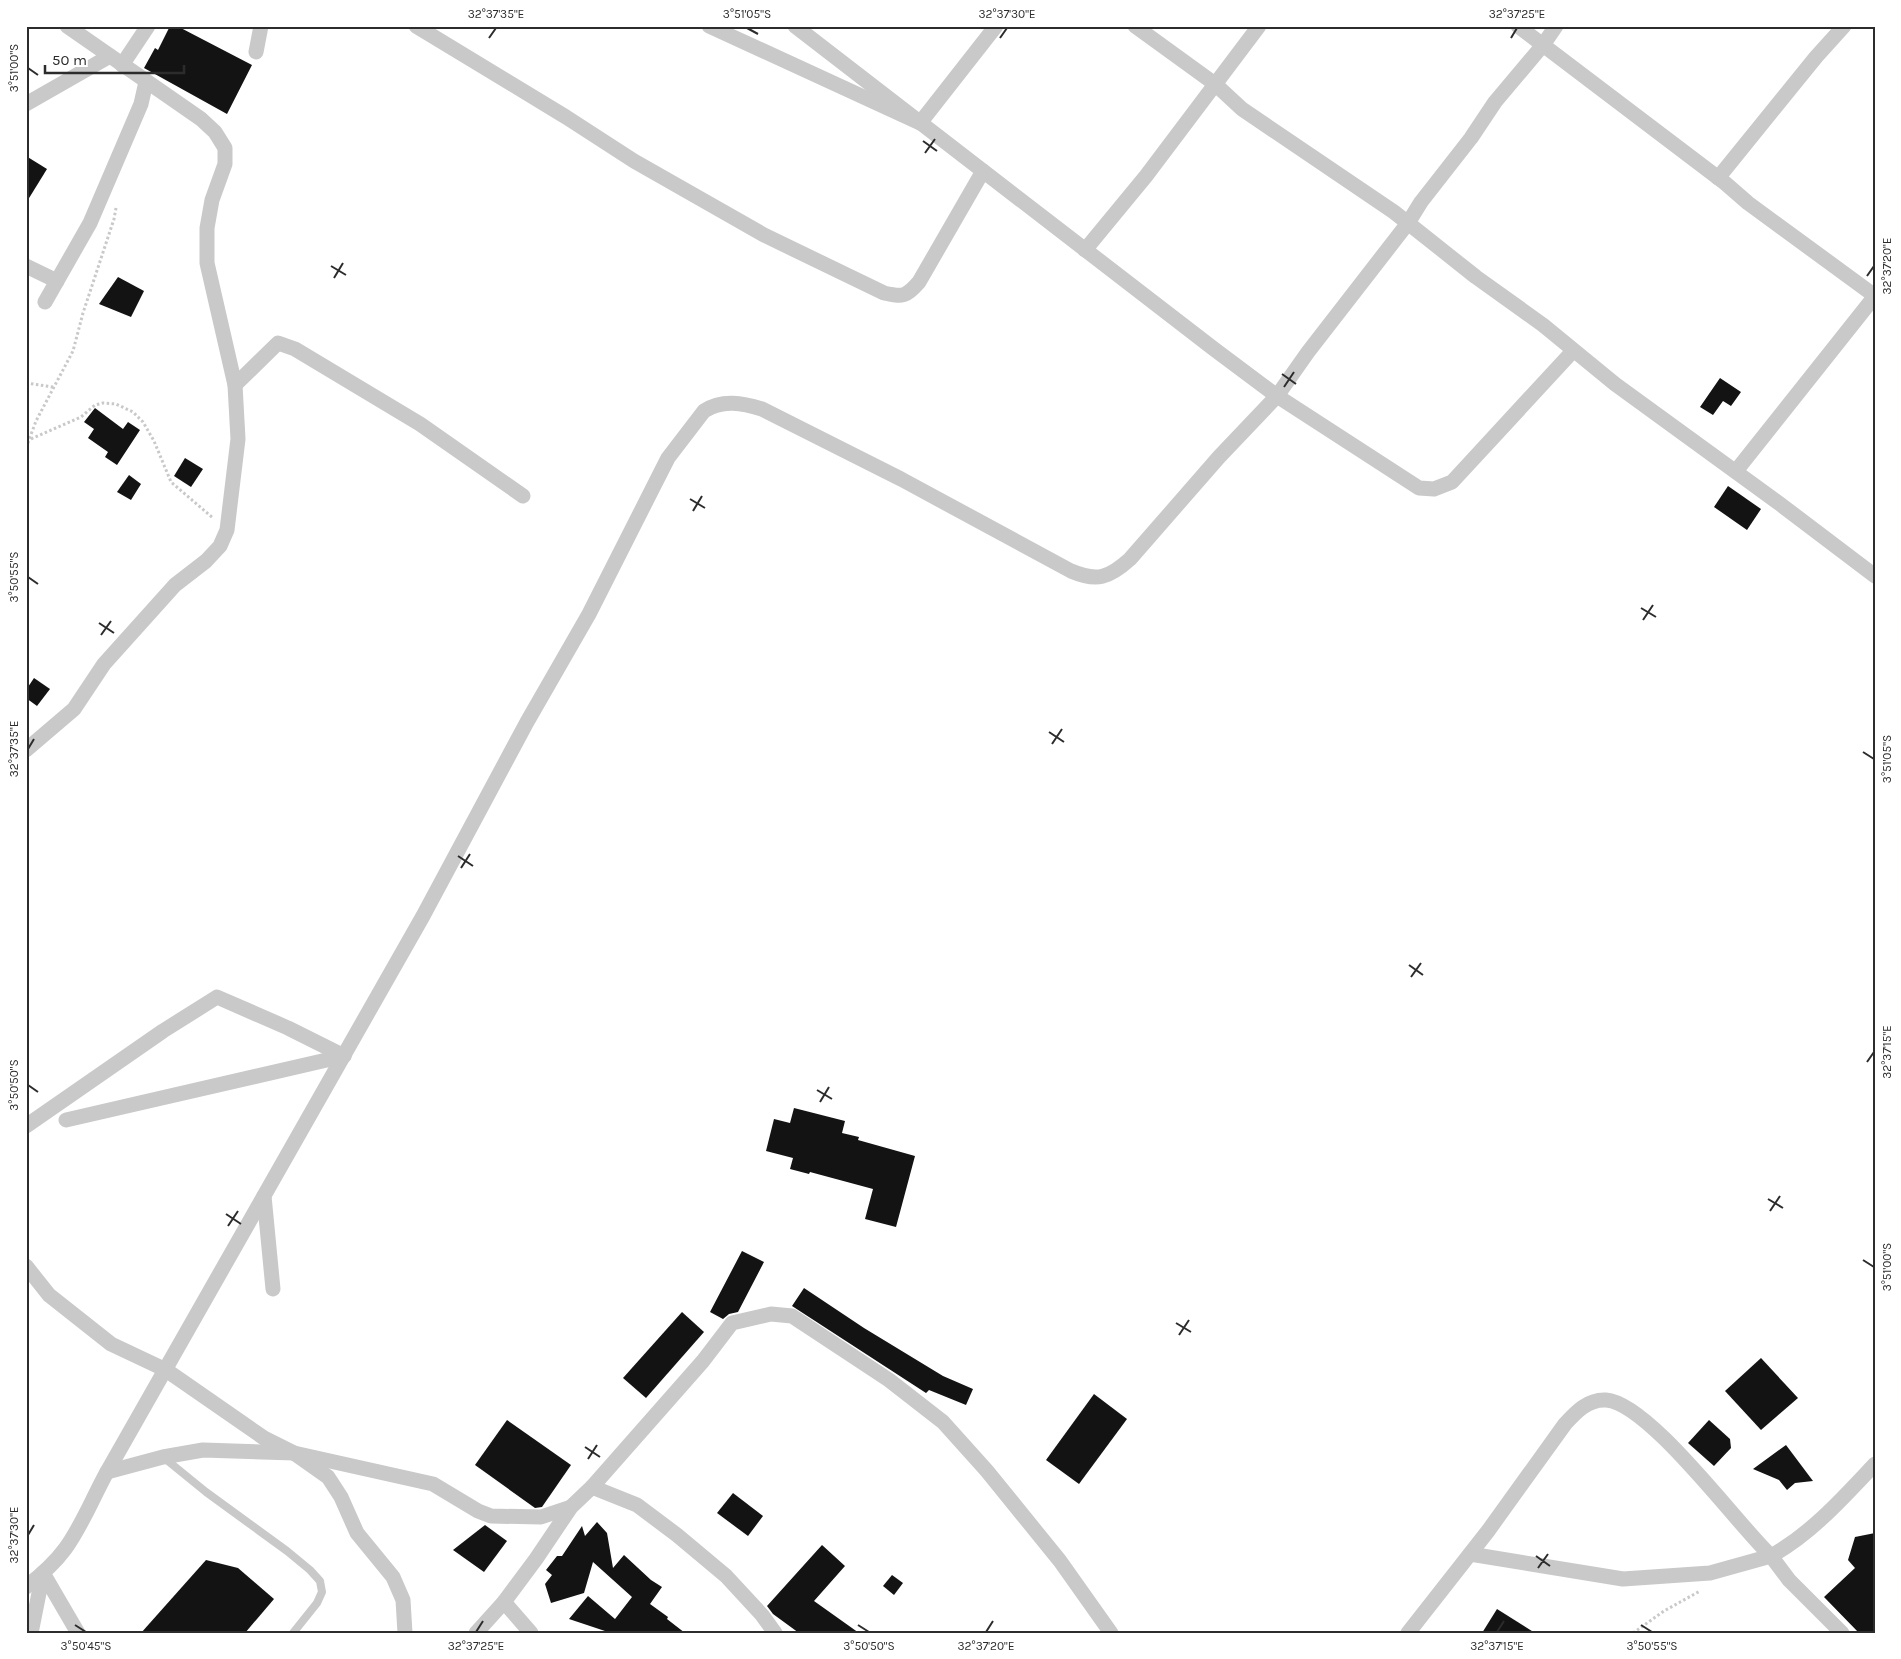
<svg xmlns="http://www.w3.org/2000/svg" width="1901" height="1659" font-family="Karla,sans-serif">
<style>
.building{fill:#131313}
.lines{fill:none;stroke-linecap:round;stroke-linejoin:round}
.path{stroke:#c9c9c9;stroke-width:3;stroke-dasharray:2.5 2.5;stroke-linecap:butt}
.lane{stroke:#c9c9c9;stroke-width:8}
.street{stroke:#c9c9c9;stroke-width:15}
.ticks{fill:none;stroke:#2c2c2c;stroke-width:2}
.neatline{fill:none;stroke:#2c2c2c;stroke-width:2}
.ticks-label{font-size:12px;text-anchor:middle;fill:#2c2c2c}
</style>
<rect width="100%" height="100%" fill="#fff"/>
<g class="building">
<path d="M170 26H177L252 65 227 114 144 68 155 48 158 50Z"/>
<path d="M26 156 47 169 26 203Z"/>
<path d="M118 277 144 291 131 317 99 304Z"/>
<path d="M1720 378 1741 392 1731 406 1723 401 1713 415 1700 407Z"/>
<path d="M95 408 123 429 128 422 140 430 117 465 105 457 108 452 88 438 94 429 84 422Z"/>
<path d="M185 458 203 469 191 487 174 476Z"/>
<path d="M129 475 141 484 131 500 117 492Z"/>
<path d="M1728 486 1761 509 1747 530 1714 507Z"/>
<path d="M34 678 50 689 37 706 26 698V690Z"/>
<path d="M794 1108 845 1121 842 1133 859 1137 858 1140 915 1156 896 1227 865 1219 873 1189 810 1172 809 1174 790 1169 793 1158 766 1151 774 1119 790 1123Z"/>
<path d="M742 1251 764 1262 738 1312 729 1314 723 1319 710 1312Z"/>
<path d="M804 1288 864 1328 943 1376 973 1389 966 1405 929 1390 926 1393 792 1306Z"/>
<path d="M682 1312 704 1332 646 1398 623 1378Z"/>
<path d="M1761 1358 1798 1398 1761 1430 1725 1391Z"/>
<path d="M1094 1394 1127 1419 1079 1484 1046 1460Z"/>
<path d="M507 1420 571 1465 542 1507 535 1508 475 1465Z"/>
<path d="M1709 1420 1730 1439 1731 1448 1714 1466 1688 1443Z"/>
<path d="M1786 1445 1813 1481 1795 1483 1787 1490 1779 1480 1753 1469Z"/>
<path d="M733 1493 763 1516 748 1536 717 1513Z"/>
<path d="M597 1522 607 1533 613 1568 624 1555 651 1580 662 1587 650 1604 668 1617 667 1619 685 1633H604L605 1631 569 1619 588 1596 615 1619 632 1597 593 1562 584 1593 551 1603 545 1584 552 1575 546 1570 557 1556H562L582 1526 585 1536Z"/>
<path d="M485 1525 507 1541 484 1572 453 1550Z"/>
<path d="M1875 1533V1633H1859L1824 1597 1855 1568 1848 1560 1855 1537Z"/>
<path d="M822 1545 845 1566 814 1601 859 1633H799L773 1614 767 1606Z"/>
<path d="M206 1560 238 1568 274 1599 245 1633H141Z"/>
<path d="M892 1575 903 1583 894 1595 883 1586Z"/>
<path d="M1497 1609 1535 1633H1482Z"/>
</g>
<g class="lines">
<g class="path">
<path d="M26 383 53 387"/>
<path d="M31 439 81 417 95 405 103 403 116 404 133 412 143 422 154 441 171 482 213 518"/>
<path d="M26 448 36 421 73 351 83 313 114 219 116 208"/>
<path d="M1633 1633 1664 1611 1700 1591"/>
</g>
<path class="lane" d="M163 1457 206 1492 287 1551 310 1570 320 1581 322 1592 317 1603 293 1633"/>
<g class="street">
<path d="M416 26 566 117 634 161 764 235 884 293C903 297 906 297 919 282L983 171"/>
<path d="M709 26 920 123 996 26"/>
<path d="M795 26 1214 349 1277 396 1419 488 1434 489 1452 482 1573 351"/>
<path d="M1135 26 1215 84 1242 109 1394 212 1476 277 1543 325 1615 384 1780 504 1875 576"/>
<path d="M1518 26 1725 183 1748 203 1875 296"/>
<path d="M256 52 261 26"/>
<path d="M122 65 148 26"/>
<path d="M26 104 110 56"/>
<path d="M1718 178 1816 57 1844 26"/>
<path d="M1085 250 1146 176 1259 26"/>
<path d="M26 266 57 281"/>
<path d="M45 302 90 223 141 104 146 82"/>
<path d="M235 385 278 343 295 349 420 424 523 496"/>
<path d="M1736 471 1875 296"/>
<path d="M26 750 74 709 104 664 175 585 206 561 220 546 227 530 238 439 235 385 207 263V228L212 200 225 164V148L215 132 201 119 67 26"/>
<path d="M66 1120 344 1056"/>
<path d="M26 1126 163 1031 217 997 288 1028 344 1056"/>
<path d="M264 1196 273 1289"/>
<path d="M26 1266 49 1295 111 1344 166 1370 264 1438 294 1453 328 1477 341 1497 357 1533 393 1577 403 1600 405 1633"/>
<path d="M107 1472 163 1457 203 1450 294 1453 433 1484 478 1511 491 1516 541 1517 571 1507"/>
<path d="M592 1487 637 1505 677 1535 726 1576 762 1615 775 1633"/>
<path d="M1470 1554 1623 1579 1710 1573 1771 1556 1789 1580 1842 1633"/>
<path d="M26 1587C40 1576 54 1564 65 1549 82 1526 93 1497 107 1472L423 916 527 722 589 614 668 458 704 411C722 399 743 403 762 409L901 479 1071 571C1097 582 1109 578 1130 559L1219 457 1277 396 1308 352 1408 223 1421 202 1471 138 1495 102 1543 45 1556 26"/>
<path d="M504 1602 531 1633"/>
<path d="M31 1633 43 1573 78 1633"/>
<path d="M476 1633 504 1602 536 1559 571 1507 592 1487 703 1361 732 1323 771 1314 792 1316 889 1380 943 1422 987 1471 1060 1561 1111 1633"/>
<path d="M1408 1633 1488 1531 1565 1424C1576 1412 1588 1399 1606 1400 1649 1403 1737 1524 1771 1556 1811 1534 1844 1497 1875 1464"/>
</g>
</g>
<path class="ticks" d="M747 28 758 34M489 38 496 28M1000 38 1007 28M1511 38 1517 28M28 68 38 75M923 141 937 151M925 153 935 139M331 266 346 275M1867 276 1874 266M334 278 343 263M1282 374 1296 384M1284 387 1294 372M690 499 705 508M693 511 702 496M28 577 38 584M1641 608 1656 617M1643 620 1653 605M99 623 114 633M101 635 111 621M1049 732 1064 742M1052 744 1062 729M28 749 34 739M1863 752 1874 759M458 856 473 866M461 868 470 854M1409 965 1423 975M1411 977 1421 963M1867 1062 1874 1052M28 1085 38 1092M817 1090 832 1099M820 1102 829 1087M1768 1199 1783 1208M1770 1211 1780 1196M226 1214 241 1224M228 1226 238 1211M1863 1260 1874 1267M1176 1323 1191 1332M1179 1335 1189 1320M585 1447 600 1457M588 1459 597 1445M28 1535 34 1525M1536 1556 1550 1566M1538 1568 1548 1554M75 1625 86 1632M858 1625 869 1632M1641 1625 1652 1632M476 1632 483 1621M986 1632 993 1621M1497 1632 1504 1621"/>
<rect width="1901" height="1659" fill="none" stroke="#ffffff" stroke-width="55"/>
<path d="M45 65v8h139v-8" fill="none" stroke="#2c2c2c" stroke-width="2.5"/>
<text x="52" y="65" font-size="15" fill="#2c2c2c" stroke="#ffffff" stroke-width="4" paint-order="stroke">50 m</text>
<rect x="28" y="28" width="1846" height="1604" class="neatline"/>
<g class="ticks-label">
<text x="496" y="18">32°37'35"E</text>
<text x="747" y="18">3°51'05"S</text>
<text x="1007" y="18">32°37'30"E</text>
<text x="1517" y="18">32°37'25"E</text>
<text transform="translate(14 68) rotate(-90)" y="4">3°51'00"S</text>
<text transform="translate(1887 266) rotate(-90)" y="4">32°37'20"E</text>
<text transform="translate(14 577) rotate(-90)" y="4">3°50'55"S</text>
<text transform="translate(14 749) rotate(-90)" y="4">32°37'35"E</text>
<text transform="translate(1887 759) rotate(-90)" y="4">3°51'05"S</text>
<text transform="translate(1887 1052) rotate(-90)" y="4">32°37'15"E</text>
<text transform="translate(14 1085) rotate(-90)" y="4">3°50'50"S</text>
<text transform="translate(1887 1267) rotate(-90)" y="4">3°51'00"S</text>
<text transform="translate(14 1535) rotate(-90)" y="4">32°37'30"E</text>
<text x="86" y="1650">3°50'45"S</text>
<text x="476" y="1650">32°37'25"E</text>
<text x="869" y="1650">3°50'50"S</text>
<text x="986" y="1650">32°37'20"E</text>
<text x="1497" y="1650">32°37'15"E</text>
<text x="1652" y="1650">3°50'55"S</text>
</g>
</svg>
